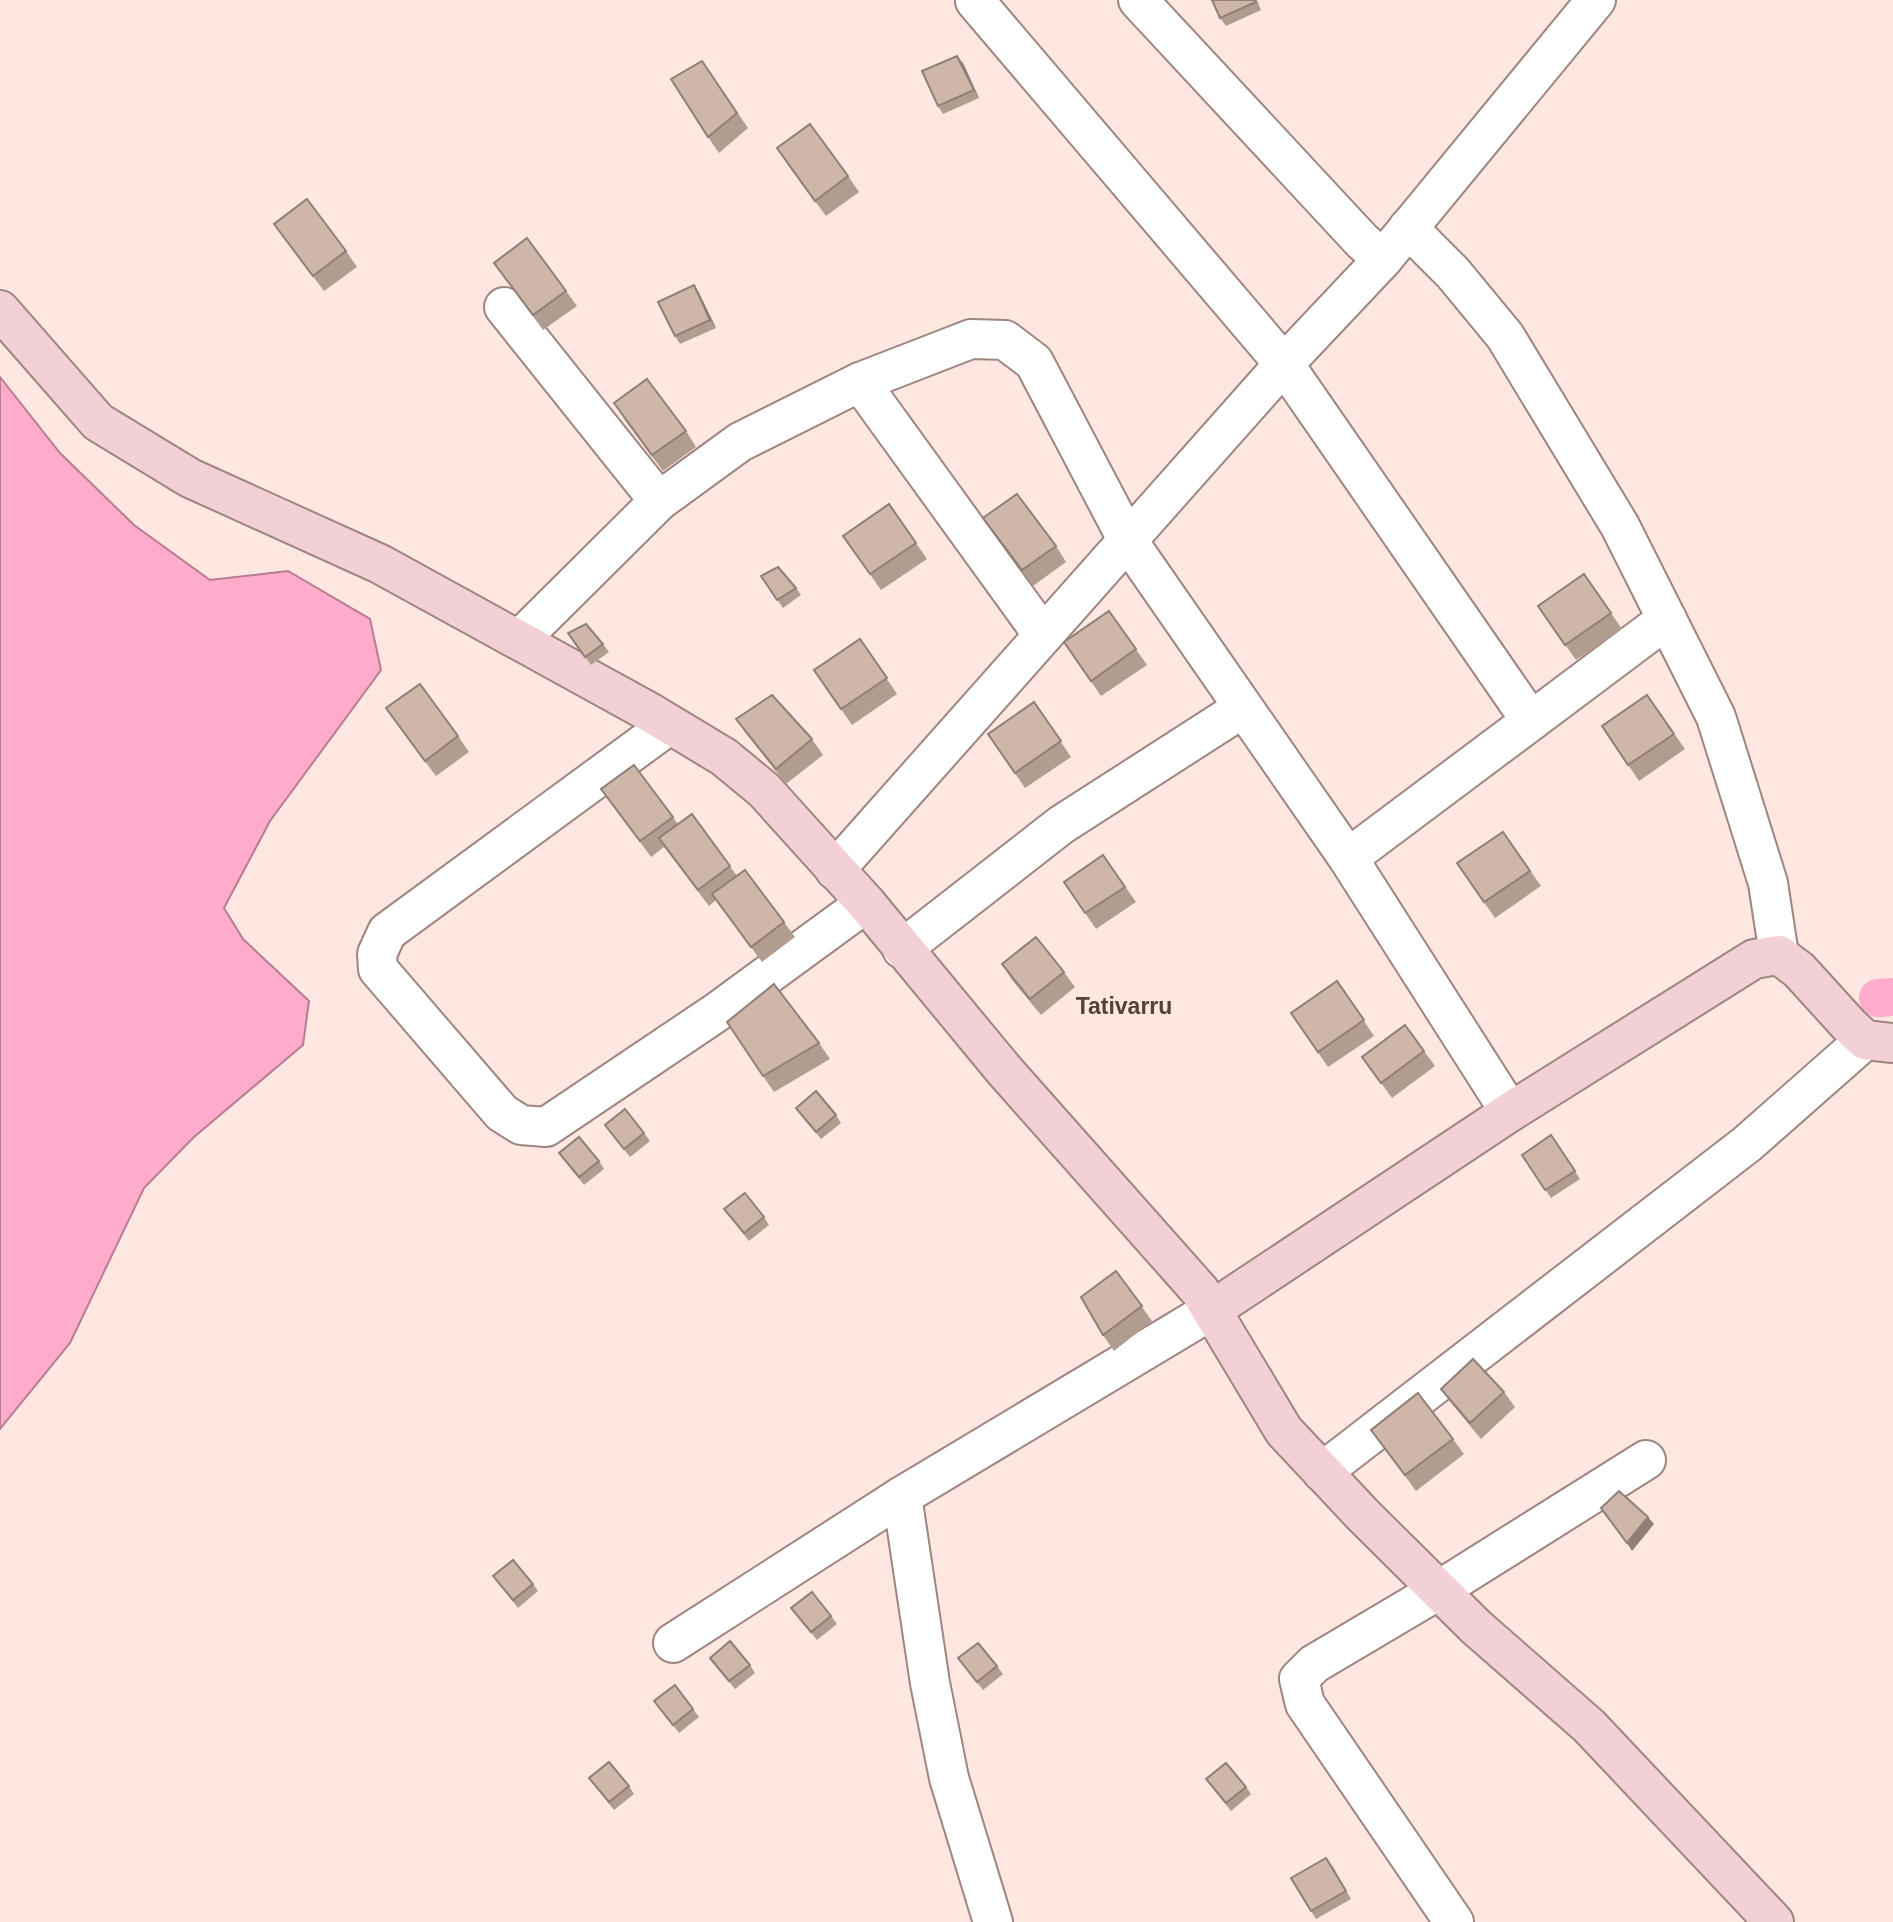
<svg xmlns="http://www.w3.org/2000/svg" width="1893" height="1922" font-family="Helvetica,sans-serif">
<style>
.water{fill:#ffaccc;stroke:#b87c92;stroke-width:2}
.lines{fill:none;stroke-linecap:round;stroke-linejoin:round}
.canal{stroke:#ffaccc;stroke-width:38}
.street-casing{stroke:#9f857f;stroke-width:42}
.secondary-casing{stroke:#9f857f;stroke-width:42}
.street{stroke:#fff;stroke-width:38}
.secondary{stroke:#f3d0d5;stroke-width:38}
.wall{fill:#b19d90}
.shaded-wall{fill:#907f76}
.building{fill:#ceb6a8;stroke:#907f76;stroke-width:2}
.labels{text-anchor:middle;dominant-baseline:central;stroke-width:6;stroke-linejoin:round;paint-order:stroke}
.quarter-label{font-size:23px;font-weight:bold;fill:#56403a;stroke:#fee7e1}
</style>
<rect width="100%" height="100%" fill="#fee7e1"/>
<path class="water" d="M0 377 60 453 134 525 210 580 288 571 370 619 381 670 270 821 224 908 243 939 309 1001 303 1045 194 1137 144 1188 70 1343 0 1429Z"/>
<g class="lines">
<path class="canal" d="M1878 998 1893 997"/>
<defs>
<g id="street">
<path d="M1138 0 1362 241 1383 259"/>
<path d="M975 1 1284 364 1531 721"/>
<path d="M1408 228 1453 273 1505 336 1620 526 1716 717 1768 883 1779 955"/>
<path d="M504 307 659 501"/>
<path d="M860 382 1043 635"/>
<path d="M519 640 659 501 740 442 860 382 971 339 1005 340 1034 362 1128 541 1348 858 1510 1112"/>
<path d="M669 725 387 932 377 954 378 969 502 1113 521 1125 546 1127 717 1012 866 903"/>
<path d="M1348 858 1667 619"/>
<path d="M835 870 1284 364 1383 259 1596 0"/>
<path d="M902 949 1061 825 1243 708"/>
<path d="M1322 1472 1747 1144 1865 1040"/>
<path d="M902 1496 930 1683 949 1778 993 1922"/>
<path d="M673 1643 902 1496 1212 1310"/>
<path d="M1454 1922 1305 1704 1299 1679 1314 1664 1439 1590 1646 1460"/>
</g>
<g id="secondary">
<path d="M0 310 98 422 190 478 380 564 651 713 724 757 764 790 866 903 1004 1070 1200 1291 1284 1431 1363 1515 1476 1627 1589 1726 1774 1922"/>
<path d="M1212 1310 1510 1112 1754 959 1779 955 1799 970 1849 1025 1865 1040 1893 1043"/>
</g>
</defs>
<use href="#street" class="street-casing"/>
<use href="#secondary" class="secondary-casing"/>
<use href="#street" class="street"/>
<use href="#secondary" class="secondary"/>
</g>
<g class="wall">
<path d="M1257 0 1261 10 1226 26 1220 18Z"/>
<path d="M702 61 748 128 719 153 708 137Z"/>
<path d="M963 63 979 98 943 114 938 106Z"/>
<path d="M787 164 848 176 859 192 826 216Z"/>
<path d="M285 239 346 251 357 267 324 291Z"/>
<path d="M505 278 566 291 577 306 543 330Z"/>
<path d="M699 293 716 328 680 344 675 336Z"/>
<path d="M624 419 686 431 696 447 663 471Z"/>
<path d="M889 504 927 559 881 590 843 536Z"/>
<path d="M994 533 1056 546 1066 562 1033 586Z"/>
<path d="M1584 574 1622 629 1576 660 1538 606Z"/>
<path d="M761 576 796 588 801 595 783 608Z"/>
<path d="M1109 611 1147 665 1101 696 1064 642Z"/>
<path d="M568 633 603 644 609 652 591 665Z"/>
<path d="M860 639 897 694 852 725 814 670Z"/>
<path d="M1647 695 1685 749 1639 781 1602 726Z"/>
<path d="M1034 702 1071 757 1025 788 988 734Z"/>
<path d="M736 719 812 739 823 755 786 784 747 735Z"/>
<path d="M397 724 458 736 469 752 436 776Z"/>
<path d="M634 765 678 824 692 814 737 876 784 922 795 937 762 962 716 900 709 906 664 847 651 857 612 804Z"/>
<path d="M1503 832 1541 886 1495 918 1457 863Z"/>
<path d="M1103 855 1136 902 1096 929 1064 882Z"/>
<path d="M1002 964 1064 972 1075 987 1041 1015 1012 980Z"/>
<path d="M1337 981 1374 1036 1328 1067 1291 1013Z"/>
<path d="M819 1043 830 1059 774 1092 763 1076Z"/>
<path d="M1424 1051 1435 1066 1392 1098 1362 1057Z"/>
<path d="M796 1108 836 1115 841 1123 821 1139Z"/>
<path d="M605 1125 644 1133 650 1141 630 1157Z"/>
<path d="M1551 1135 1580 1179 1551 1198 1522 1155Z"/>
<path d="M559 1153 599 1161 604 1169 584 1185Z"/>
<path d="M724 1209 764 1217 769 1225 749 1241Z"/>
<path d="M1116 1271 1152 1321 1114 1351 1103 1335Z"/>
<path d="M1441 1389 1504 1392 1515 1407 1481 1439 1452 1404Z"/>
<path d="M1371 1430 1453 1439 1464 1454 1416 1491Z"/>
<path d="M493 1576 533 1584 538 1591 518 1608Z"/>
<path d="M791 1608 831 1616 837 1624 817 1640Z"/>
<path d="M710 1658 750 1665 755 1673 735 1689Z"/>
<path d="M958 1658 997 1666 1003 1674 983 1690Z"/>
<path d="M675 1685 699 1717 679 1733 654 1701Z"/>
<path d="M589 1778 629 1786 634 1794 614 1810Z"/>
<path d="M1206 1779 1246 1787 1251 1794 1231 1811Z"/>
<path d="M1332 1865 1351 1899 1316 1919 1311 1911Z"/>
</g>
<g class="shaded-wall">
<path d="M957 56 963 63 979 98 974 90Z"/>
<path d="M694 285 699 293 716 328 710 320Z"/>
<path d="M1648 1517 1654 1524 1632 1551 1627 1543Z"/>
</g>
<g class="building">
<path d="M1212 0H1255L1256 2 1220 18Z"/>
<path d="M957 56 974 90 938 106 922 71Z"/>
<path d="M702 61 737 113 708 137 671 79Z"/>
<path d="M810 124 848 176 815 201 777 148Z"/>
<path d="M307 199 346 251 313 276 274 224Z"/>
<path d="M527 238 566 291 533 315 494 263Z"/>
<path d="M694 285 710 320 675 336 658 302Z"/>
<path d="M647 379 686 431 652 455 614 403Z"/>
<path d="M1017 494 1056 546 1022 570 983 518Z"/>
<path d="M889 504 916 543 870 574 843 536Z"/>
<path d="M778 567 796 588 777 600 761 576Z"/>
<path d="M1584 574 1611 613 1565 645 1538 606Z"/>
<path d="M1109 611 1136 649 1091 681 1064 642Z"/>
<path d="M586 624 603 644 585 657 568 633Z"/>
<path d="M860 639 887 678 841 709 814 670Z"/>
<path d="M420 684 458 736 425 761 386 708Z"/>
<path d="M772 695 812 739 776 769 736 719Z"/>
<path d="M1647 695 1674 734 1628 765 1602 726Z"/>
<path d="M1034 702 1061 741 1015 773 988 734Z"/>
<path d="M634 765 673 817 640 841 601 789Z"/>
<path d="M692 814 730 866 698 890 659 838Z"/>
<path d="M1503 832 1530 871 1484 902 1457 863Z"/>
<path d="M1103 855 1125 887 1085 913 1064 882Z"/>
<path d="M745 870 784 922 751 947 712 894Z"/>
<path d="M1036 937 1064 972 1030 999 1002 964Z"/>
<path d="M1337 981 1364 1020 1318 1052 1291 1013Z"/>
<path d="M774 984 819 1043 763 1076 727 1022Z"/>
<path d="M1405 1025 1424 1051 1381 1083 1362 1057Z"/>
<path d="M816 1091 836 1115 816 1132 796 1108Z"/>
<path d="M625 1109 644 1133 624 1149 605 1125Z"/>
<path d="M1551 1135 1575 1171 1545 1190 1522 1155Z"/>
<path d="M579 1137 599 1161 579 1177 559 1153Z"/>
<path d="M745 1193 764 1217 744 1233 724 1209Z"/>
<path d="M1116 1271 1142 1306 1103 1335 1081 1297Z"/>
<path d="M1473 1359 1504 1392 1470 1423 1441 1389Z"/>
<path d="M1418 1393 1453 1439 1405 1475 1371 1430Z"/>
<path d="M1619 1491 1648 1517 1627 1543 1601 1508Z"/>
<path d="M513 1560 533 1584 513 1600 493 1576Z"/>
<path d="M812 1592 831 1616 811 1632 791 1608Z"/>
<path d="M730 1641 750 1665 729 1681 710 1658Z"/>
<path d="M978 1643 997 1666 977 1682 958 1658Z"/>
<path d="M675 1685 693 1709 673 1725 654 1701Z"/>
<path d="M609 1762 629 1786 609 1802 589 1778Z"/>
<path d="M1226 1763 1246 1787 1226 1803 1206 1779Z"/>
<path d="M1326 1858 1346 1891 1311 1911 1291 1878Z"/>
</g>
<g class="labels">
<g class="quarter-label">
<text x="1124" y="1006">Tativarru</text>
</g>
</g>
</svg>
